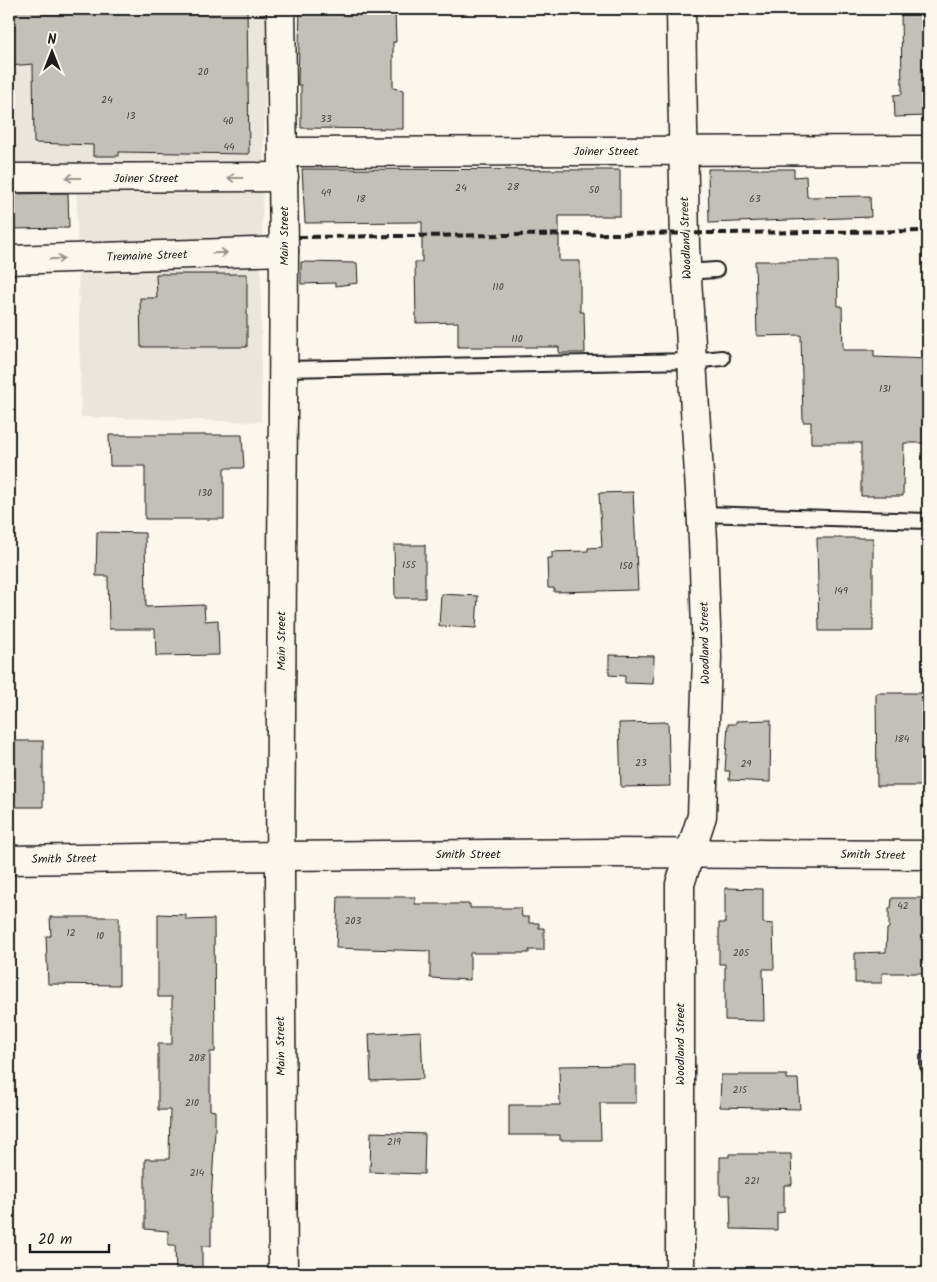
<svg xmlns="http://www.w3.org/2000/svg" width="937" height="1282" font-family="Kalam,sans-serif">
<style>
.built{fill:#eae6dc}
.building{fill:#c3c0b8;stroke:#1c1c1c}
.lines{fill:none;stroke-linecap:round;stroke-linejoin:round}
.lane-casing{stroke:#1c1c1c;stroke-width:18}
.street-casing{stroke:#1c1c1c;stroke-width:31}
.secondary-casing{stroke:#1c1c1c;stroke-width:31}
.lane{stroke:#fbf7ec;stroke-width:14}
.street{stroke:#fbf7ec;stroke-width:28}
.secondary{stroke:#fbf7ec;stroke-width:28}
.rail{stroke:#1c1c1c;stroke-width:4;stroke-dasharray:8 4;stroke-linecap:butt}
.oneway{stroke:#97948e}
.labels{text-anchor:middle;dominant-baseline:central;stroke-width:4;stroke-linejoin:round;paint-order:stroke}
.number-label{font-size:10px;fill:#464543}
.street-label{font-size:12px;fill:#1c1c1c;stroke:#fbf7ec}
</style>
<rect width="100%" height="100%" fill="#fbf7ec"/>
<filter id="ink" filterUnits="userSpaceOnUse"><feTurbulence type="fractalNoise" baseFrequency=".02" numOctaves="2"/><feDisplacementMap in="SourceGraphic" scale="10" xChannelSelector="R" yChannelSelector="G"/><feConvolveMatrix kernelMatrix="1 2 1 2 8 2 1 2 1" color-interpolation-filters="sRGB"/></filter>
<g filter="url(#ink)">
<path class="built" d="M9 9H267L261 272V422L81 417 76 167H9Z"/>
<g class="building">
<path d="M9 9H247L249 154 119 152V156H93V145L34 143 33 64 9 66Z"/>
<path d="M300 9H395L396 42H393V88L403 90V129L301 128V85H298V82Z"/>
<path d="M901 9H928V116L895 117 894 95 902 94Z"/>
<path d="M302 169 620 170V216H559V261H580V312H584L585 353H559V347H458V322L416 323 415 262H422V222L305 223Z"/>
<path d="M708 169H794V177L806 176 807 197 870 196 871 217 709 223Z"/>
<path d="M68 193 69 228 9 229V194Z"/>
<path d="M755 261H837L838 306H842L843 350H874V357L928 359V443H904L903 496H861V443H811V422H803L801 335 757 336Z"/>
<path d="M301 262 357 263 358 283 335 286V283L301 284Z"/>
<path d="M156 274H247V347H141L140 298H157Z"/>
<path d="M109 435H242L244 468H224V519H145V466H110Z"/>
<path d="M633 492 638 590 554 592V588H548L547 558H552V552L588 551V548L602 547 599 493Z"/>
<path d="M97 532 145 533 146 607 204 605 205 621 218 620 219 655 156 656 155 629H109L108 576H96Z"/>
<path d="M817 538H873V631H819Z"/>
<path d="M394 545H425V598H395Z"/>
<path d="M441 594 478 596 476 628 439 626Z"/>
<path d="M609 655 654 656 653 684 625 683V676L609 675Z"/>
<path d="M876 693H928V786H877Z"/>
<path d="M771 720 770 782 729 780 730 771H725L728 724H736V721Z"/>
<path d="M668 722 670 786 621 787 619 723Z"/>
<rect x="9" y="741" width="34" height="66"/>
<path d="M725 888 763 889V923L773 924 774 969H763L764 1021 725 1020V964H719V923H725Z"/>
<path d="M338 897H415V904H470V908H521L522 917H529V923H539V928H544V950H529V953H470V980L430 978V951L336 948Z"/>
<path d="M892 898H925L926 907H928V960H925L926 973H882V983H855V953L886 952 887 929 889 928V908H891Z"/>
<path d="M158 914 186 915V920L214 919 215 1052H210V1110L215 1111V1130L211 1203V1246H202V1273H176L175 1245H168V1231L145 1229V1159H169L170 1110H158V1044H172V997H158Z"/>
<path d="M50 917H119V985L48 984 46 936H51Z"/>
<path d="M421 1031 423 1079 371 1081 369 1034Z"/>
<path d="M636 1065V1103H600L601 1140H560V1135H509V1105H560L559 1066Z"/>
<path d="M721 1075H787V1079H798L800 1109 720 1107Z"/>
<path d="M371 1132 425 1134 424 1174 370 1172Z"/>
<path d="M729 1154H791L792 1185H784V1212L777 1213V1230L731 1229 730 1195H720V1157H729Z"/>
</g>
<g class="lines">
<defs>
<g id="lane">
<path d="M686 272 716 270"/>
<path d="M284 369 692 361 722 358"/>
<path d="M701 514 928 521"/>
<path d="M928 1058V1066"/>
</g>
<g id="street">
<path d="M284 152 928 150"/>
<path d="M9 178 284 177"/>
<path d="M9 260 284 251"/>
<path d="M9 860 280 856 611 853 928 855"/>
<path d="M680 1273V884L702 816 707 657 703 540 685 246 681 9"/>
</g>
<path id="secondary" d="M281 9 284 251 280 874 283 1273"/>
</defs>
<use href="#lane" class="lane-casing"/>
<use href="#street" class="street-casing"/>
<use href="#secondary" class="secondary-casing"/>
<use href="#lane" class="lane"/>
<use href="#street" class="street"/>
<use href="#secondary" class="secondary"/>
<path class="rail" d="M299 237 928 231"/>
</g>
<defs><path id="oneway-shaft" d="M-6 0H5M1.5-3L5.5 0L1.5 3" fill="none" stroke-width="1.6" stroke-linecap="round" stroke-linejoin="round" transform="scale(1.25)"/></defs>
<g class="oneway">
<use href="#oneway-shaft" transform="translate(73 178) rotate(180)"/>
<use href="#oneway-shaft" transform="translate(235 178) rotate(180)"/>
<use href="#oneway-shaft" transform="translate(220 253) rotate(-2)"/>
<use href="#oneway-shaft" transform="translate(57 259) rotate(-2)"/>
</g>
</g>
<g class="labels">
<g class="number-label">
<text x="203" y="72">20</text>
<text x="107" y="100">24</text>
<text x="131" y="116">13</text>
<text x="326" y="119">33</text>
<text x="228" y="121">40</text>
<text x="229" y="147">44</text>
<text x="513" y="187">28</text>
<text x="461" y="188">24</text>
<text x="594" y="190">50</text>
<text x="326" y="193">49</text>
<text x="361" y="199">18</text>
<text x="755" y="199">63</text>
<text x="498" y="287">110</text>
<text x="517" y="339">110</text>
<text x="885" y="389">131</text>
<text x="205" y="493">130</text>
<text x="409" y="565">155</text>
<text x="626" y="566">150</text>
<text x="841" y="591">149</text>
<text x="902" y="739">184</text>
<text x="641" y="763">23</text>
<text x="746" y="764">29</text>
<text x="903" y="906">42</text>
<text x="353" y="921">203</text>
<text x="71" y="933">12</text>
<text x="100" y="936">10</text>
<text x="741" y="953">205</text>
<text x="197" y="1058">208</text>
<text x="740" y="1090">215</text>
<text x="192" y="1103">210</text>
<text x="394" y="1142">219</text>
<text x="197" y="1173">214</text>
<text x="752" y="1181">221</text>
</g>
<g class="street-label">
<text x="606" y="151">Joiner Street</text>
<text x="146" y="178">Joiner Street</text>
<text transform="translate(284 236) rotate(-90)">Main Street</text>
<text transform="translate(686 238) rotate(-92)">Woodland Street</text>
<text transform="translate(147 256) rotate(-2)">Tremaine Street</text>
<text transform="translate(281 641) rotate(-90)">Main Street</text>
<text transform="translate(705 643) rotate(-91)">Woodland Street</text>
<text x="468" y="854">Smith Street</text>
<text transform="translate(873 855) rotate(1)">Smith Street</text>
<text transform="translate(64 859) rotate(-1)">Smith Street</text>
<text transform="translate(680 1044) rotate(-90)">Woodland Street</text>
<text transform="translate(281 1046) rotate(-91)">Main Street</text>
</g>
</g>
<rect width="937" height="1282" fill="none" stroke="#fbf7ec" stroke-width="30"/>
<rect x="15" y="15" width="907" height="1252" fill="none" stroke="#1c1c1c" stroke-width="2" filter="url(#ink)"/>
<g transform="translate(52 52)" stroke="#fbf7ec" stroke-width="4" paint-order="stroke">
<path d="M0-4L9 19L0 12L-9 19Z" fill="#1c1c1c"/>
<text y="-8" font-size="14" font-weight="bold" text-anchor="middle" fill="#1c1c1c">N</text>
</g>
<path d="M30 1244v8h79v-8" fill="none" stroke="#1c1c1c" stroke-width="2.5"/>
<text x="38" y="1244" font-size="15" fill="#1c1c1c" stroke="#fbf7ec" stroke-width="4" paint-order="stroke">20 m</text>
</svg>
